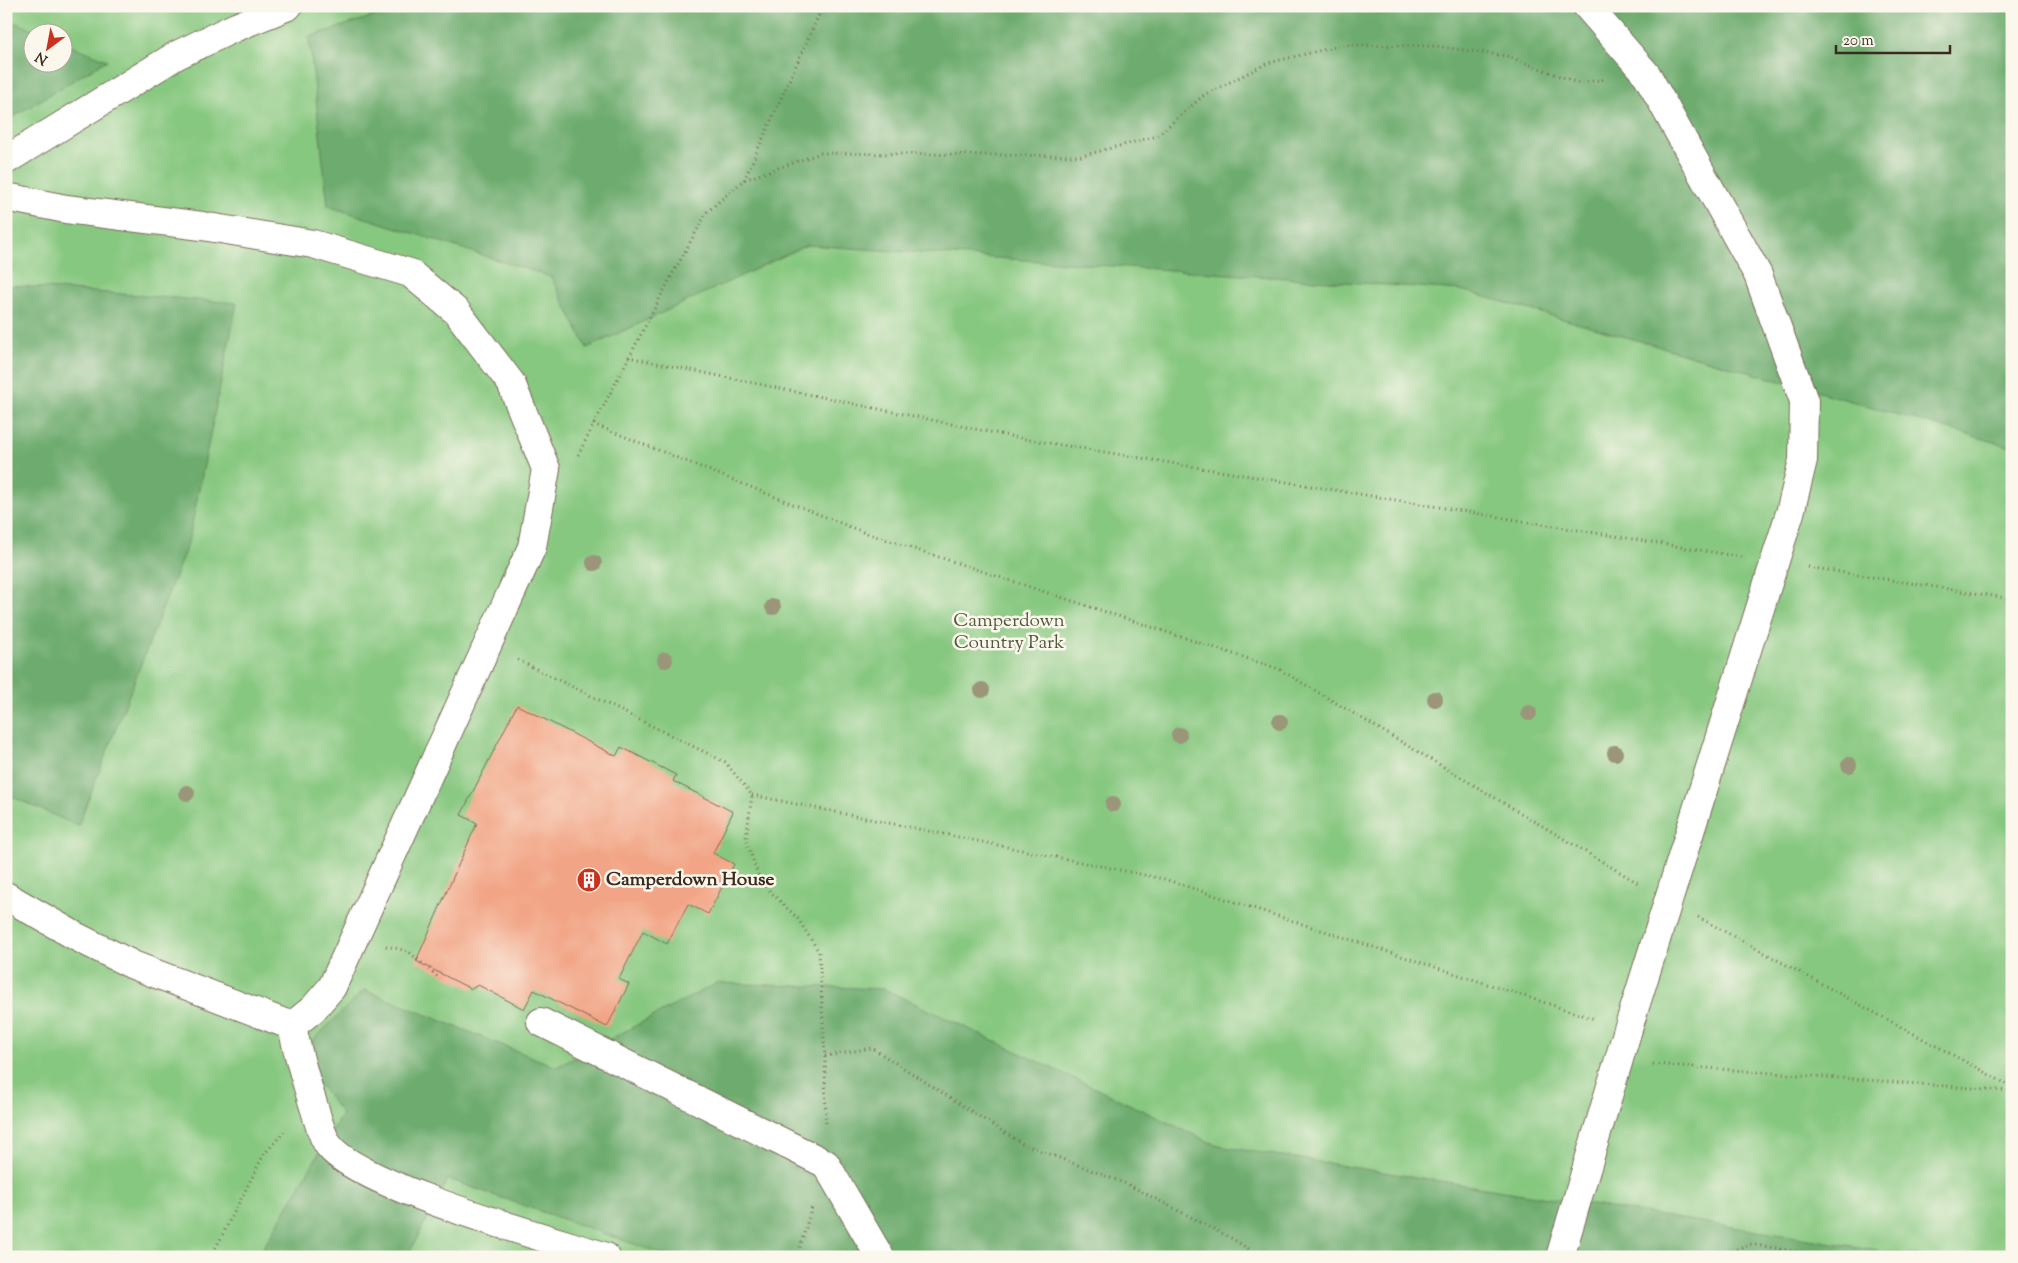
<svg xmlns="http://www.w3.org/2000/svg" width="2018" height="1263" font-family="'Sorts Mill Goudy',serif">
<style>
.green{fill:#87c880;stroke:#61794f;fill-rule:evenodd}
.forest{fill:#6dac6e;stroke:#546b46}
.building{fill:#f2a586}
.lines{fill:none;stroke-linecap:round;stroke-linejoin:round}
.minor-casing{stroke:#7c6a58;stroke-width:30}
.path{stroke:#7c6a58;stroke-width:3;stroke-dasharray:1 4;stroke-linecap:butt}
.minor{stroke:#fff;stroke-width:28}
.tree{fill:#9b9679}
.labels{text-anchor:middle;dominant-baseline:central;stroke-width:5;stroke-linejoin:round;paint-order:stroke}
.park-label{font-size:19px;fill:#52593b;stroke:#fbf7ec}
.poi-label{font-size:19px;font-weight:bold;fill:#3b2a1e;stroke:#fbf7ec;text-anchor:start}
</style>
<rect width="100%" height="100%" fill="#fbf7ec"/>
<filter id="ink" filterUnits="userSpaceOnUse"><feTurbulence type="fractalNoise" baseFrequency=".02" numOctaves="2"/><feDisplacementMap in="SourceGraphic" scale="10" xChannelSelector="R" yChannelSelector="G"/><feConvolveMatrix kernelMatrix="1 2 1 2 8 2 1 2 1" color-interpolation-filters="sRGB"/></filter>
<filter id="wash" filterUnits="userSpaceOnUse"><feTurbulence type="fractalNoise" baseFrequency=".0096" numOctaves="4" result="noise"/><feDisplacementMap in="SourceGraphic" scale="20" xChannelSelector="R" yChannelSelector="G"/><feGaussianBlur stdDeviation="1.12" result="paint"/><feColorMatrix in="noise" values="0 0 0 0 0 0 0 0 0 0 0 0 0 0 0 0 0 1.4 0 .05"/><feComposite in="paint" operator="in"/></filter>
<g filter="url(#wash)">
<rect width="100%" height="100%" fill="#f4e0c4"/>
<path class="green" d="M6 6H2005L2012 11V1257H6ZM32 32H62V62H32Z"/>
<g class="forest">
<path d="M405 6H2005L2012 11V447L1461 290 807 245 587 348 551 277 328 206 309 37Z"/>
<path d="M6 19 39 32H32V62H62L63 42 107 60 6 121Z"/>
<path d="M6 285 237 303 188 543 78 826 6 794Z"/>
<path d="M717 983 884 989 1218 1146 1922 1257H671L448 1179 407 1257H258L342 1114 298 1055 364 990 557 1067Z"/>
</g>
<g id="blocks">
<path class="building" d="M517 705 616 756 621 747 676 775 673 781 733 812 713 853 734 864 708 914 688 904 667 944 643 931 619 979 629 984 607 1027 534 990 524 1009 478 985 471 989 416 961 477 823 461 815Z"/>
</g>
</g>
<g filter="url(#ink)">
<use href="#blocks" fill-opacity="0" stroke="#7c6a58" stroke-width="1"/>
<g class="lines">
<defs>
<g id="minor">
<path d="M6 160 177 55 236 27 288 6"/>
<path d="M6 197 66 209 202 226 313 244 410 273 457 312 511 383 546 469 532 547 332 987 313 1009 292 1026"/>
<path d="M6 896 77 937 133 965 292 1026"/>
<path d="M541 1022 826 1164 880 1257"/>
<path d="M292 1026C298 1055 306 1082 315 1110 318 1121 321 1133 327 1143 350 1184 554 1240 606 1257"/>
<path d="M1560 1257 1628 1029 1790 513 1803 460 1804 401 1758 275 1647 75 1587 6"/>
</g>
</defs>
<use href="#minor" class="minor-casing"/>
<g class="path">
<path d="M744 180 823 6"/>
<path d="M628 357 1019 438 1742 557"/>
<path d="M593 424 863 532 1279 669 1638 883"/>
<path d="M578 455 673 273 707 212 744 180 821 153 1081 156 1157 136 1204 95 1268 63 1343 45 1435 46 1507 56 1578 83 1606 79"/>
<path d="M1808 567 2012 599"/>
<path d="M518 660 725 762 752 795 746 839 760 881 798 919 819 952 825 1056 826 1125"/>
<path d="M752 795 1164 879 1595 1019"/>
<path d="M1698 917 2012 1087"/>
<path d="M386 946 408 951 440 979"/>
<path d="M825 1056 872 1048 1021 1143 1129 1185 1233 1239 1261 1257"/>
<path d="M1653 1064 2012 1091"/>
<path d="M211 1257 264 1154 285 1131"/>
<path d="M797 1257 812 1207"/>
<path d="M1718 1257 1749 1244 1832 1257"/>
</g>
<use href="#minor" class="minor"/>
</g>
<g class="tree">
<circle cx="594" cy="563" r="8"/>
<circle cx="773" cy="607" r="8"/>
<circle cx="665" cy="660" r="8"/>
<circle cx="982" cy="690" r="8"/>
<circle cx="1435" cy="699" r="8"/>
<circle cx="1529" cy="713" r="8"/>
<circle cx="1280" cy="722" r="8"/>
<circle cx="1179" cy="735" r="8"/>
<circle cx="1615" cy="753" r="8"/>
<circle cx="1849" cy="765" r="8"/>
<circle cx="187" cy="793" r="8"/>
<circle cx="1113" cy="804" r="8"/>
</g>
</g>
<defs>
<symbol id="building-disc" viewBox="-11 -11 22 22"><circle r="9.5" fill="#c8321e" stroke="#fbf7ec"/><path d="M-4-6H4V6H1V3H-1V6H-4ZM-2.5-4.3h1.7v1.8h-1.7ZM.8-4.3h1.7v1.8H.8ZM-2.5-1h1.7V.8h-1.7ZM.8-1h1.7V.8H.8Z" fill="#fff"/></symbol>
</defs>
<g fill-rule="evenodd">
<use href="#building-disc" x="575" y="866" width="28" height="28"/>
</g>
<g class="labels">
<g class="park-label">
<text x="1009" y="621">Camperdown<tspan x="1009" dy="22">Country Park</tspan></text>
</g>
<g class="poi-label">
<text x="606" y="880">Camperdown House</text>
</g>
</g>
<rect width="2018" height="1263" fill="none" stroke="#fbf7ec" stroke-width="25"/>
<g transform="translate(48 48) rotate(212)"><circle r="24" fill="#fbf7ec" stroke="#aea59a"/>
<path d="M0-4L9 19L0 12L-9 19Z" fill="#c8321e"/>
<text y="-8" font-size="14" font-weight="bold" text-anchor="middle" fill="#3b2a1e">N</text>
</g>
<path d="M1836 45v8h114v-8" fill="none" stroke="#3b2a1e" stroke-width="2.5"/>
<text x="1843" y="45" font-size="15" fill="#3b2a1e" stroke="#fbf7ec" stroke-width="4" paint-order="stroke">20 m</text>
</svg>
